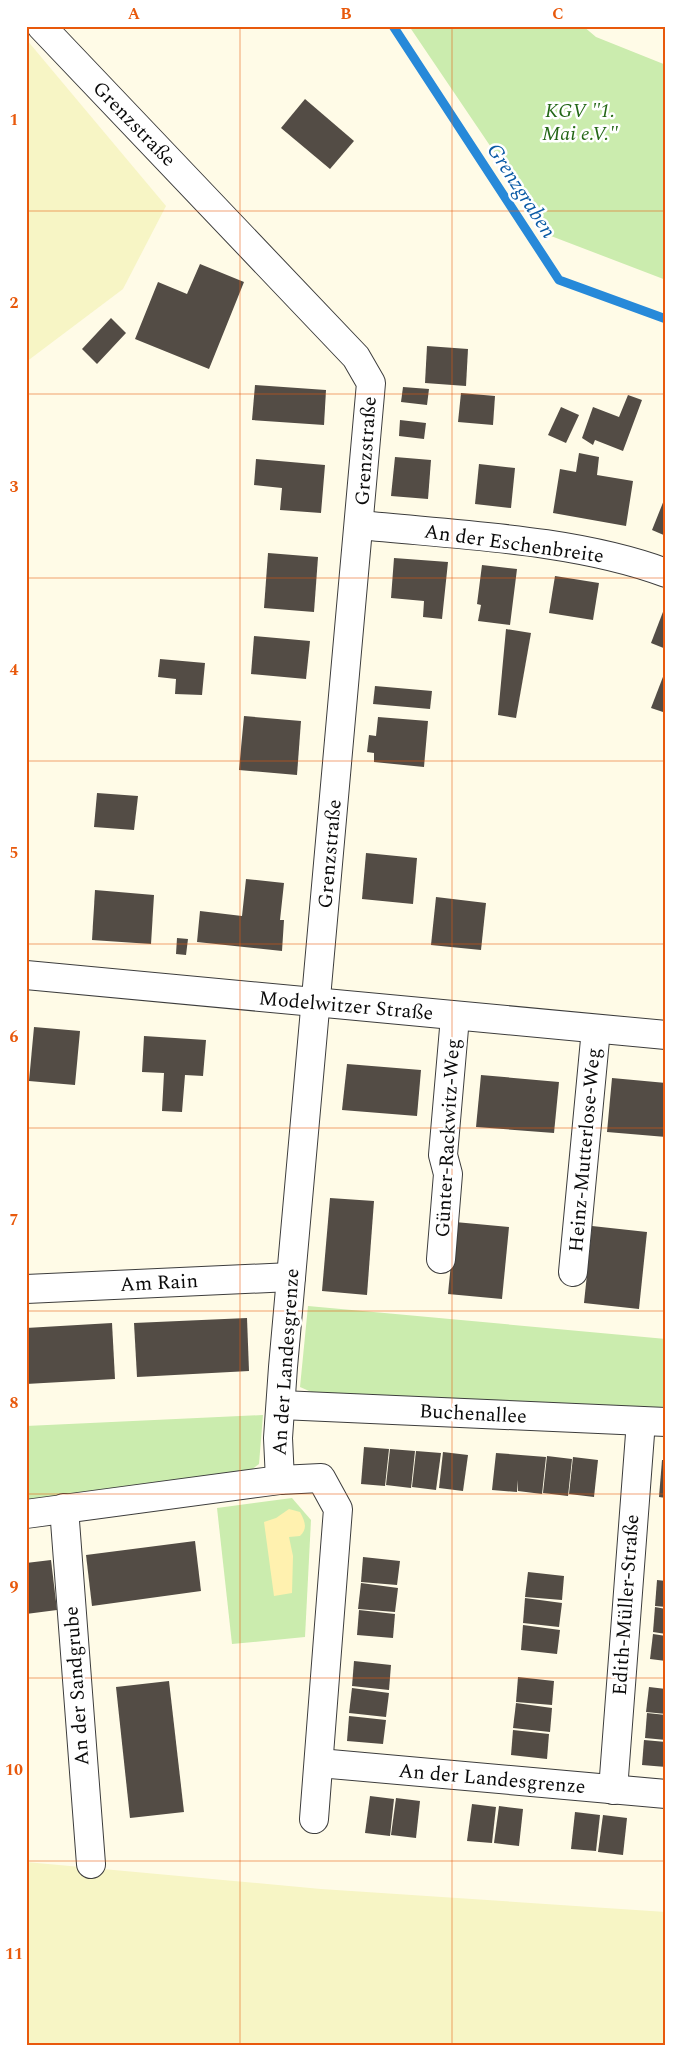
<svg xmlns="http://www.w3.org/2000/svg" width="692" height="2072" font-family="Spectral,serif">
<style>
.farmland{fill:#f7f5c5}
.green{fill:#cbecae}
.sand{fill:#fff1af}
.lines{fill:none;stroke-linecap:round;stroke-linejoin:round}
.stream{stroke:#2789d9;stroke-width:9}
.building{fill:#534c45}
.minor-casing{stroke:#3d3d3d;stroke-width:30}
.minor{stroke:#fff;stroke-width:28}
.grid{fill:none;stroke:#e8590c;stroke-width:1;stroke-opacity:0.55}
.labels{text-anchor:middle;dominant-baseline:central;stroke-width:5;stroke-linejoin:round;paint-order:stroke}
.park-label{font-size:20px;font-style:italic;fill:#236616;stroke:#fff}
.street-label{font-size:20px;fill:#0a0a0a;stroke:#fff}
.water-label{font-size:21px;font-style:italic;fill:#0a5aa5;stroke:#fff}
.neatline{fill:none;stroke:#e8590c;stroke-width:2}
.grid-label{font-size:16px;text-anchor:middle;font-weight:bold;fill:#e8590c}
</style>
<rect width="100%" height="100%" fill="#fffbe7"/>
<g class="farmland">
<path d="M26 39 166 206 123 289 26 362Z"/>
<path d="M26 1862 321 1889 666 1912V2046H26Z"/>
</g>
<g class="green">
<path d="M409 26H583L596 37 666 65V280L551 236Z"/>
<path d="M308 1306 666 1339V1408L316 1394 300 1387Z"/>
<path d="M263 1415 259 1464 246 1474 26 1501V1426Z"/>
<path d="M292 1498 311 1520 305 1637 232 1644 217 1508Z"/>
</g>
<path class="sand" d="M289 1509 300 1512C305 1521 308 1529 300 1536L289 1537 293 1556 292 1593 274 1596 264 1522 276 1518Z"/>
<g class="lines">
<path class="stream" d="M393 26 559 280 666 319"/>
</g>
<g class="building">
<path d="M305 99 354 141 330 169 281 128Z"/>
<path d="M200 264 244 282 209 369 135 339 158 282 187 294Z"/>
<path d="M111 318 126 333 97 364 82 349Z"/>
<path d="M427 346 468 349 466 386 425 383Z"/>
<path d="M255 385 326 390 324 425 252 420Z"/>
<path d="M403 387 429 389 427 405 401 402Z"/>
<path d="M461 393 495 396 493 425 458 422Z"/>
<path d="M628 395 642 400 623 451 595 440 593 445 582 438 593 407 619 417Z"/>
<path d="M561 407 579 415 566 443 548 435Z"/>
<path d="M400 420 426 423 424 439 399 436Z"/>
<path d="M579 453 599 457 597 475 633 481 626 526 553 513 560 469 576 472Z"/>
<path d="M395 457 431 460 428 499 391 496Z"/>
<path d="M256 459 325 465 321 513 280 510 282 488 254 485Z"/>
<path d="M479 464 515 468 511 508 475 504Z"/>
<path d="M666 495V536L652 530Z"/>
<path d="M268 553 318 557 314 612 264 608Z"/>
<path d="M394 558 448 562 442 619 423 617 424 601 391 598Z"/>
<path d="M482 565 517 569 510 625 478 621 481 605 477 604Z"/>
<path d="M555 576 599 583 593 620 549 613Z"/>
<path d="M666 604V649L651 643Z"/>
<path d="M506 629 531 633 516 718 498 715Z"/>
<path d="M254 636 310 641 306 679 251 674Z"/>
<path d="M160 659 205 663 202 695 175 694 176 679 158 677Z"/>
<path d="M666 669V713L651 708Z"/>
<path d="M375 686 432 691 430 709 373 704Z"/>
<path d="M244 716 301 721 297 775 239 770Z"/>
<path d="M378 717 428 721 424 767 374 762V753L367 752 369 735 376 736Z"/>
<path d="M97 793 138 796 134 830 94 827Z"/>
<path d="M366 853 417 858 413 904 362 899Z"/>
<path d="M246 879 284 883 280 920H284L282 951 197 942 200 911 242 916Z"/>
<path d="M95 890 154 895 151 944 92 940Z"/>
<path d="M436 897 486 903 481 950 431 945Z"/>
<path d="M177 938 188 939 186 955 176 954Z"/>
<path d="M34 1027 80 1031 75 1085 29 1081Z"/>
<path d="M144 1036 206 1040 203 1076 185 1075 182 1112 162 1111 164 1073 142 1072Z"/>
<path d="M347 1064 421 1070 417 1116 342 1110Z"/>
<path d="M481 1075 559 1082 554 1133 476 1127Z"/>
<path d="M612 1078 666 1083V1137L607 1132Z"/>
<path d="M330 1198 374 1201 367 1295 322 1291Z"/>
<path d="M455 1222 509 1227 502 1299 448 1294Z"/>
<path d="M592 1226 647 1232 639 1309 584 1303Z"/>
<path d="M247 1318 249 1371 137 1377 134 1323Z"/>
<path d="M112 1323 115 1379 26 1384V1328Z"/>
<path d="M364 1447 389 1449 385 1486 361 1484Z"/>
<path d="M390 1449 415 1451 411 1488 386 1485Z"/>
<path d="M416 1451 441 1453 436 1490 412 1487Z"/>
<path d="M443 1452 468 1455 463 1491 439 1488Z"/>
<path d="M496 1453 546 1457 542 1494 518 1491V1480L517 1492 492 1490Z"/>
<path d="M547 1456 572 1459 568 1496 543 1493Z"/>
<path d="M573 1457 598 1460 594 1497 569 1494Z"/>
<path d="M662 1460H666V1498L659 1497Z"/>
<path d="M195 1541 201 1591 92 1606 86 1555Z"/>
<path d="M363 1557 400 1561 397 1585 361 1582Z"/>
<path d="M51 1560 57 1610 26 1614V1563Z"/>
<path d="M528 1572 564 1576 562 1600 525 1597Z"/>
<path d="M657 1580 666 1581V1607L655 1606Z"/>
<path d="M361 1583 398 1588 395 1612 358 1609Z"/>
<path d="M525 1598 562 1603 559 1627 523 1623Z"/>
<path d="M655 1607 666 1609V1634L653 1632Z"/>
<path d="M359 1610 395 1614 393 1638 357 1635Z"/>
<path d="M523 1625 560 1630 557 1654 521 1650Z"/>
<path d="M653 1634 666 1636V1661L650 1659Z"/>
<path d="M354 1661 391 1665 389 1690 352 1686Z"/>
<path d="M518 1677 554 1681 552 1705 516 1702Z"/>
<path d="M169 1681 184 1812 130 1818 116 1687Z"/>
<path d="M649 1687 666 1689V1714L646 1712Z"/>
<path d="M352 1688 389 1693 386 1717 349 1713Z"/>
<path d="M516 1703 552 1708 550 1732 513 1728Z"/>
<path d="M647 1713 666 1715V1740L645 1738Z"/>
<path d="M349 1716 386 1720 383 1744 347 1741Z"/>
<path d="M513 1730 549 1734 547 1759 511 1755Z"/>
<path d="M644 1740 666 1742V1767L642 1765Z"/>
<path d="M370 1796 394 1799 390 1836 365 1833Z"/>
<path d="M396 1798 420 1801 416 1838 391 1835Z"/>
<path d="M472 1804 496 1807 492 1843 467 1841Z"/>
<path d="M499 1806 523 1809 519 1846 494 1843Z"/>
<path d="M575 1812 600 1815 596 1851 571 1849Z"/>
<path d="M603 1815 627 1818 623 1855 598 1852Z"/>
</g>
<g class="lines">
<defs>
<g id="minor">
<path d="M41 26 356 357 371 383 283 1367 278 1438 280 1480"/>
<path d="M360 525C457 535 575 539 666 573"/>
<path d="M26 975 666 1035"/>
<path d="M441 1259 448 1174 443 1155 455 1017"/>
<path d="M573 1272 596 1029"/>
<path d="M26 1289 291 1277"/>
<path d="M281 1405 666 1422"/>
<path d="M64 1508 91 1864"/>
<path d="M26 1514 280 1480 321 1478 338 1509 314 1819"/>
<path d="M319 1763 666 1794"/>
<path d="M613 1790 641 1421"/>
</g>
</defs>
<use href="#minor" class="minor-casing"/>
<use href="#minor" class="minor"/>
</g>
<path class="grid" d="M240 26V2046M452 26V2046M26 211H666M26 394H666M26 578H666M26 761H666M26 944H666M26 1128H666M26 1311H666M26 1494H666M26 1678H666M26 1861H666"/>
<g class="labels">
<g class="park-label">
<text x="580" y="111">KGV "1.<tspan x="580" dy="23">Mai e.V."</tspan></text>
</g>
<g class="street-label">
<text transform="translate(134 124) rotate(46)">Grenzstraße</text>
<text transform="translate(366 451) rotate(-86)">Grenzstraße</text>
<text transform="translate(514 544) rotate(8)">An der Eschenbreite</text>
<text transform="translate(330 854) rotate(-85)">Grenzstraße</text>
<text transform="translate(346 1006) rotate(5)">Modelwitzer Straße</text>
<text transform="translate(448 1138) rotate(-87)">Günter-Rackwitz-Weg</text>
<text transform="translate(585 1150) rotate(-85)">Heinz-Mutterlose-Weg</text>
<text transform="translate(159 1283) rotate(-3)">Am Rain</text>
<text transform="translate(286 1362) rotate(-86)">An der Landesgrenze</text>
<text transform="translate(473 1414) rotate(3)">Buchenallee</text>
<text transform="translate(626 1605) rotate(-86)">Edith-Müller-Straße</text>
<text transform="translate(77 1686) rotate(-94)">An der Sandgrube</text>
<text transform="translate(492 1779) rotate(5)">An der Landesgrenze</text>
</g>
<g class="water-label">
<text transform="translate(521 191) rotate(57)">Grenzgraben</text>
</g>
</g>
<rect width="692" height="2072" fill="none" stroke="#ffffff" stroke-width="55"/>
<rect x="28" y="28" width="636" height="2016" class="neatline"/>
<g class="grid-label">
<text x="134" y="19">A</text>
<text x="346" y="19">B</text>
<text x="558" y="19">C</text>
<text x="14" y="125">1</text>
<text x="14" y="308">2</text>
<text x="14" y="492">3</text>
<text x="14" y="675">4</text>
<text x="14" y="858">5</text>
<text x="14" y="1042">6</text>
<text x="14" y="1225">7</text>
<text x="14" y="1408">8</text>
<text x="14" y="1592">9</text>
<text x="14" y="1775">10</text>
<text x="14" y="1959">11</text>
</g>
</svg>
